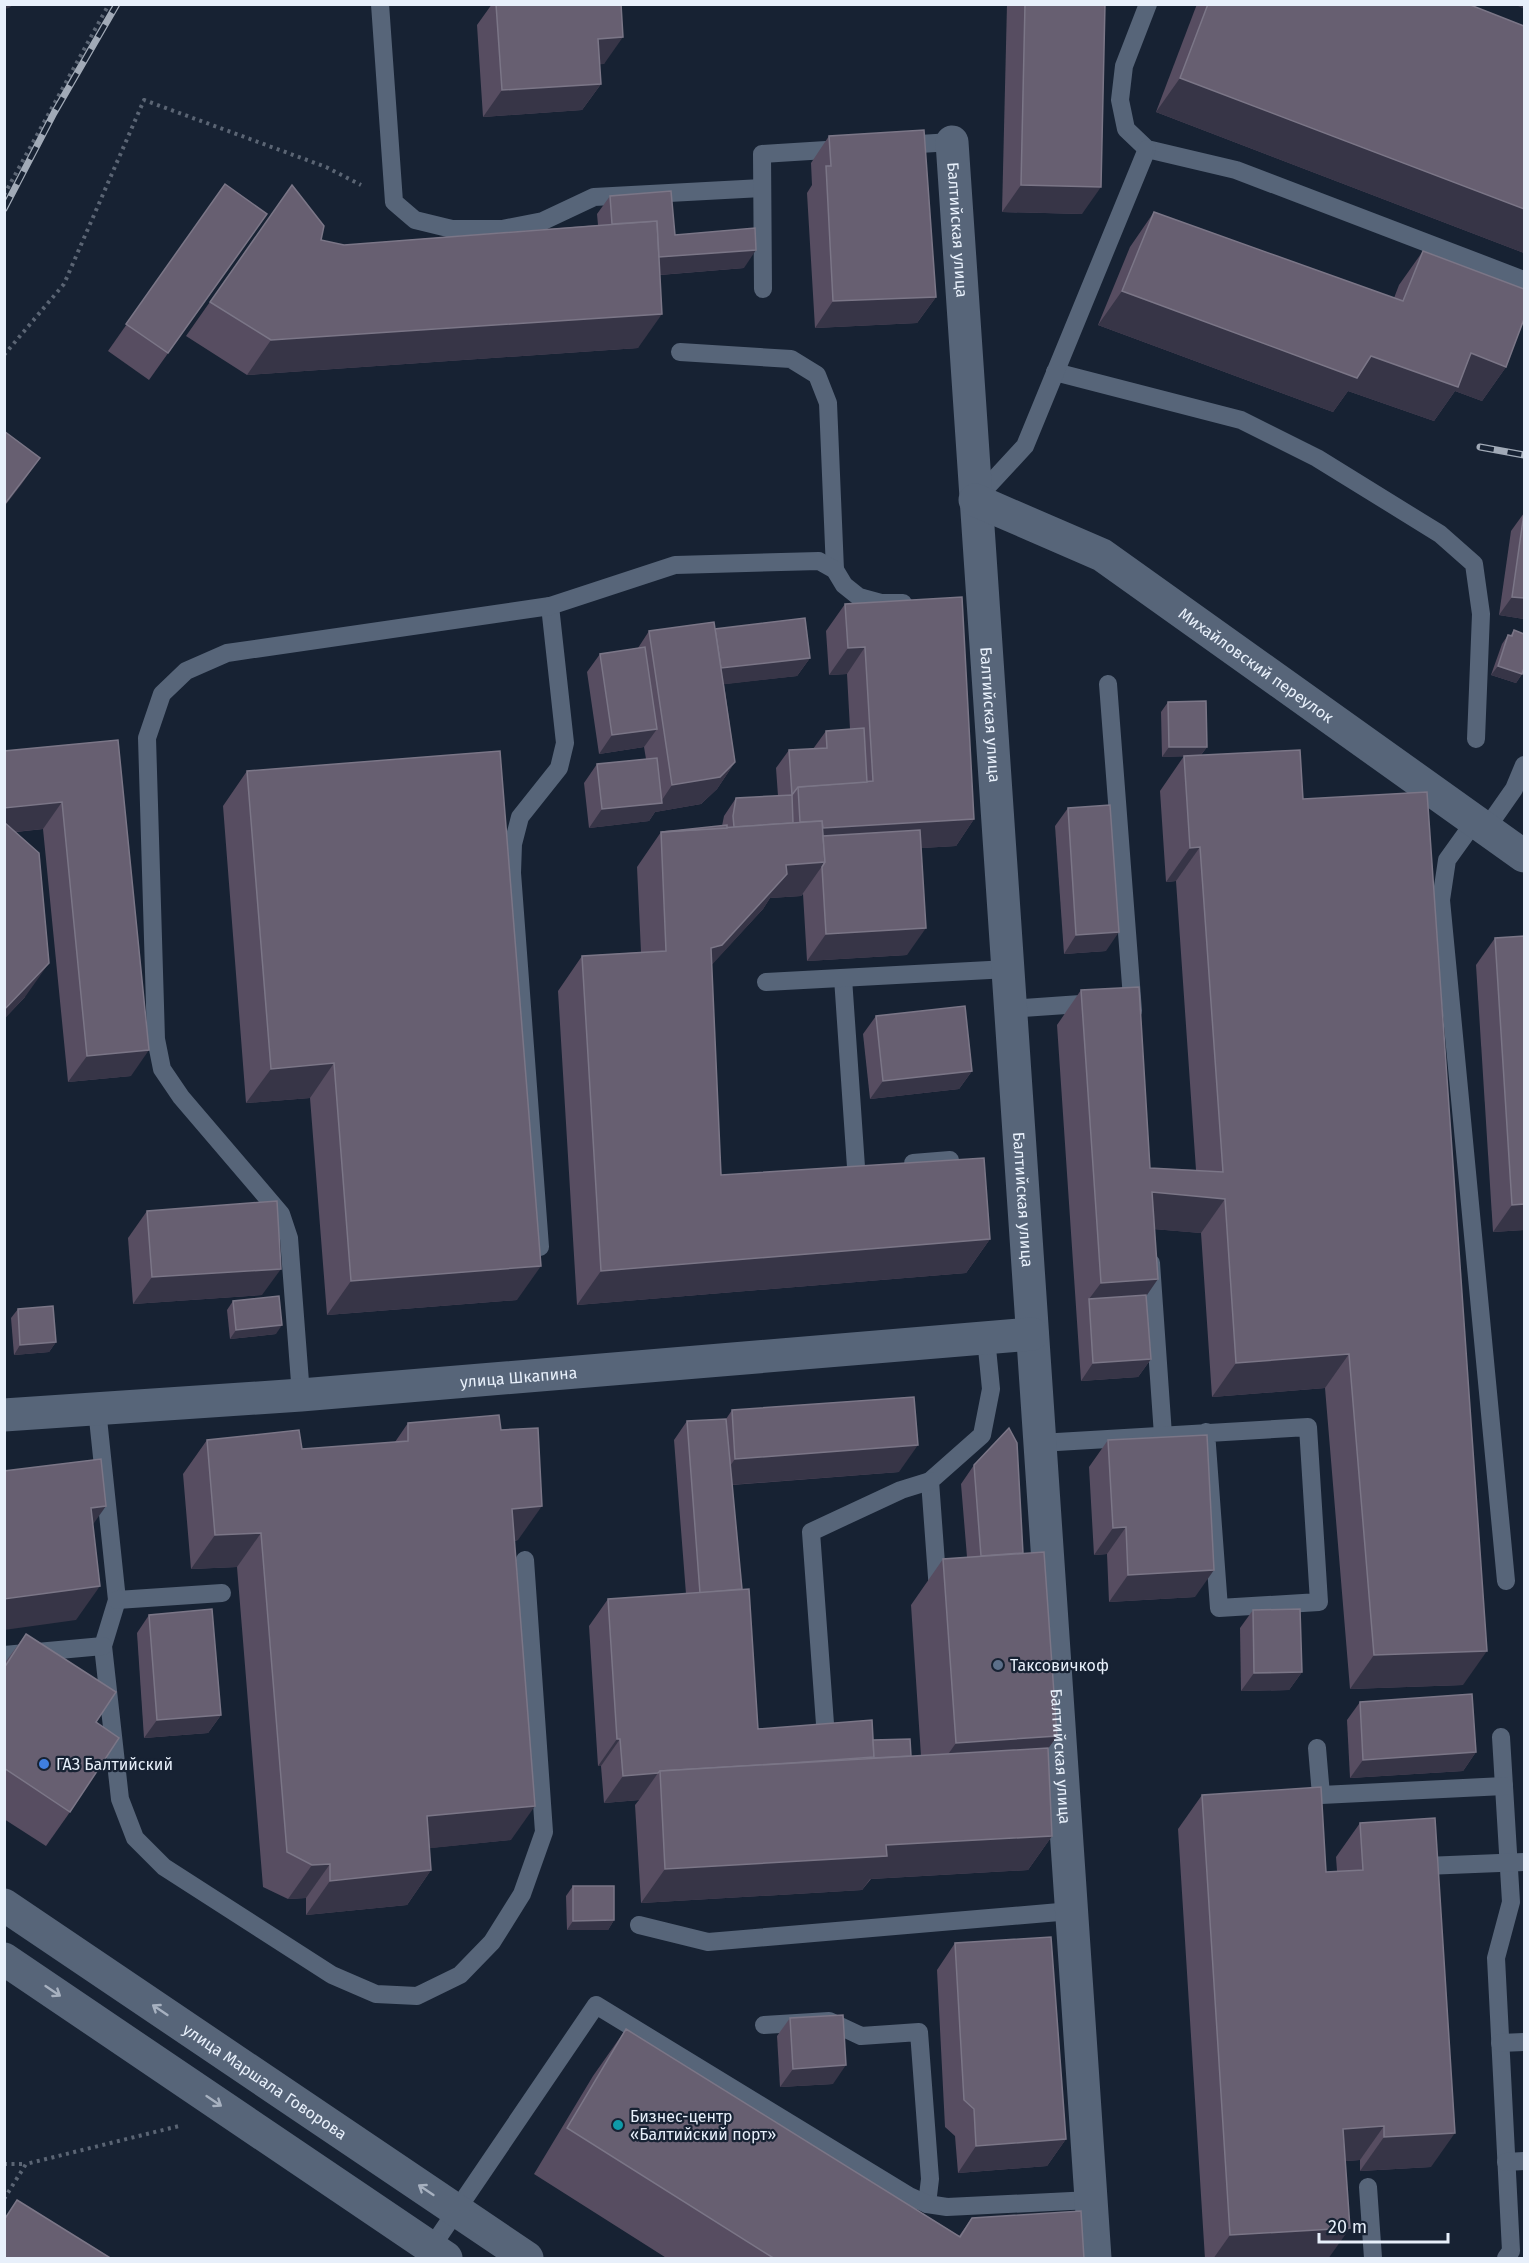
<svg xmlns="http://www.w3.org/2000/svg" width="1529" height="2263" font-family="'Fira Sans',sans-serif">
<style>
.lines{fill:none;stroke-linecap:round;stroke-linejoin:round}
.path{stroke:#5b6574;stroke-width:4;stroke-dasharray:3 4.5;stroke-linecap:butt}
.lane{stroke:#576579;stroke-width:18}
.street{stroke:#576579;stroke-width:33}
.secondary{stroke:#576579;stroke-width:33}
.rail-casing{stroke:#a1aab7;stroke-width:7}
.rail{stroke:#172233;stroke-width:4.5;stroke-dasharray:14;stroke-linecap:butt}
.wall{fill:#574d61}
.shaded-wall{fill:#373547}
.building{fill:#675f71;stroke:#7b7687;stroke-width:1.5}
.oneway{stroke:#a7b1c0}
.service-dot{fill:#5c6f8a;stroke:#172233;stroke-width:2}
.shop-dot{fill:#3f7fe0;stroke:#172233;stroke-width:2}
.culture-dot{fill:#0f9aa8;stroke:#172233;stroke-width:2}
.labels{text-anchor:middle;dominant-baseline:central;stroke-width:4.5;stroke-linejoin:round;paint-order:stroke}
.street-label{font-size:16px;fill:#e8f0fb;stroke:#172233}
.poi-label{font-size:16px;fill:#e8f0fb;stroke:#172233;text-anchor:start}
</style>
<rect width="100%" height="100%" fill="#172233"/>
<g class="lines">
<g class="path">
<path d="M4 195 109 4"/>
<path d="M4 355 64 284 144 100 326 167 361 185"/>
<path d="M4 2164H25"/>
<path d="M4 2199 26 2164 179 2126"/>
</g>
<g class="lane">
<path d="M380 4 394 202 415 220 452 229H502L543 221 594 197 762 188"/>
<path d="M1148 4 1124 66 1120 100 1126 129 1147 149 1236 170 1524 280"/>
<path d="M903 145 952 142"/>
<path d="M763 289 762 154 842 149"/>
<path d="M680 352 791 359 817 375 828 403 835 570"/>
<path d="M1055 372 1241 420 1317 458 1440 534 1474 564 1481 614 1476 739"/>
<path d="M975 500 1025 446 1147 149"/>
<path d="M1108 684 1133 1011"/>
<path d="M1475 821 1447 860 1441 900 1506 1581"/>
<path d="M1486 829 1514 789 1524 765"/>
<path d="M843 978 856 1167"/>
<path d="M766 982 1008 969"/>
<path d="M1010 1009 1095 1003"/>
<path d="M913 1163 950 1160"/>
<path d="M540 1247 512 873 513 844 520 817 559 768 565 743 550 606"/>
<path d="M1151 1263 1163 1435"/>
<path d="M301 1395 289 1238 281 1214 181 1097 162 1069 156 1039 147 738 162 694 186 671 227 653 550 606 675 565 819 561 835 570 844 585 859 597 881 603H903"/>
<path d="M97 1409 117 1600 103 1646 120 1799 135 1838 164 1867 332 1975 376 1994 417 1996 460 1975 492 1942 522 1894 544 1832 525 1560"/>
<path d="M1040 1443 1308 1427 1319 1602 1219 1608 1206 1432"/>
<path d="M938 1591 930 1481 982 1435 991 1389 986 1338"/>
<path d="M117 1600 222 1593"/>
<path d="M4 1655 103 1646"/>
<path d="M825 1724 811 1532 901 1490 930 1481"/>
<path d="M1501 1737 1511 1902 1496 1958 1511 2251 1506 2258"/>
<path d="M1317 1748 1321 1795 1504 1786"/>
<path d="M1425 1866 1524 1862"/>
<path d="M639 1925 708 1942 1071 1911"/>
<path d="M764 2025 829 2021 861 2036 919 2032 930 2179 927 2204"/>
<path d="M1500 2043 1524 2042"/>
<path d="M1506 2162 1524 2161"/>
<path d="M1368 2187 1373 2258"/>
<path d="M431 2248 596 2005 909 2196 927 2204 947 2207 1091 2200"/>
</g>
<g class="street">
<path id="s1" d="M952 142 1095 2258"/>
<path id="s2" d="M975 500 1102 555 1524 856"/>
<path id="s3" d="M4 1415 301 1395 1032 1334"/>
<path d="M4 1959 446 2258"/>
</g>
<path class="secondary" id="s4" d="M4 1905 527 2258"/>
<defs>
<g id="rail">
<path d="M4 209 54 113 117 4"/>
<path d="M1480 447 1524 455"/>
</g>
</defs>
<use href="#rail" class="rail-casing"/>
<use href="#rail" class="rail"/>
</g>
<g class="wall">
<path d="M492 4H621L604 64H599L601 84 582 110 483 117 477 25Z"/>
<path d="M1007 4H1105L1082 214 1002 212Z"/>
<path d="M1197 4H1468L1524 26V253L1156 112Z"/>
<path d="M829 136 936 297 917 323 815 328 807 193 812 185 811 163Z"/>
<path d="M225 184 267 214 149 380 108 351Z"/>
<path d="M292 185 321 240 344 245 598 225 597 214 610 196 675 235 744 268 660 275 638 348 247 375 186 336Z"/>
<path d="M1154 212 1394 298 1399 285 1423 251 1506 367 1482 401 1455 391 1434 421 1348 391 1333 412 1098 325 1130 247Z"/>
<path d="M1524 513V619L1499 615 1511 531Z"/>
<path d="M845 604 974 819 956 846 921 848 907 955 807 961 803 894 801 896 770 898 763 909 711 965 721 1175 990 1239 966 1273 577 1305 558 991 582 956 641 952 637 867 661 832 722 826 724 816 736 798 778 796 776 768 789 750 813 749 826 731 850 729 847 674 829 675 826 631Z"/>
<path d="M715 629 810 658 797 676 724 684 735 762 717 789 701 804 655 812 649 821 589 828 584 783 597 764 646 759 644 747 599 754 587 672 600 654 638 648 649 631Z"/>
<path d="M1514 630 1522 674 1516 683 1491 675 1502 644 1508 635 1510 636Z"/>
<path d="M1168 702 1207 747 1201 755 1303 799 1463 1685 1350 1689 1325 1388 1212 1397 1201 1233 1154 1229 1146 1295 1151 1359 1138 1377 1081 1381 1057 1025 1081 990 1150 1168 1196 1170 1176 881 1166 882 1160 791 1184 756H1185L1162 757 1161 712Z"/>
<path d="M118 740 131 1076 68 1082 43 829 16 832 25 997 4 1019V751Z"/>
<path d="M247 771 517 1300 327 1315 310 1098 246 1103 223 806Z"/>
<path d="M1068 808 1106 951 1064 954 1055 826Z"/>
<path d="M1495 938 1524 1230 1493 1232 1476 965Z"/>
<path d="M876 1016 972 1071 959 1089 870 1099 863 1034Z"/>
<path d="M147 1211 262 1295 133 1304 128 1238Z"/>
<path d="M233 1301 276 1334 230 1339 227 1310Z"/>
<path d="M18 1309 56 1342 49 1352 14 1355 11 1318Z"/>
<path d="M732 1410 899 1472 732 1485 742 1589 758 1729 873 1740 911 1756H921L911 1605 943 1559 967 1557 961 1484 974 1465 1023 1553 1057 1736 1048 1748 1052 1836 1028 1870 871 1879 862 1890 641 1903 635 1805 639 1800 604 1803 601 1766H598L589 1626 608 1599 686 1594 674 1440 687 1421 726 1419Z"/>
<path d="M408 1423 518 1540 514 1541 511 1840 429 1848 431 1870 407 1905 306 1915V1898L288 1899 263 1887 237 1567 191 1569 183 1474 207 1440 302 1449 395 1442Z"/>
<path d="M1108 1440 1195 1597 1109 1602 1107 1554 1094 1555 1089 1467Z"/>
<path d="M1253 1610 1302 1672 1289 1690 1241 1691 1240 1628Z"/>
<path d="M149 1615 221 1715 208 1733 144 1738 137 1633Z"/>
<path d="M26 1634 96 1722 70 1812 46 1846 4 1819V1664Z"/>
<path d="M1360 1702 1476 1752 1463 1771 1350 1778 1347 1720Z"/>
<path d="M1202 1795 1326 1872 1337 1871 1336 1857 1360 1823 1431 2167 1360 2171V2160L1345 2161 1328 2259H1205L1178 1829Z"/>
<path d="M573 1886 614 1920 608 1930H567L566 1896Z"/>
<path d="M955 1943 1066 2139 1047 2166 958 2173 955 2136 945 2127 937 1970Z"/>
<path d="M790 2018 833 2084 780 2087 777 2036Z"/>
<path d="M626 2029 959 2236 972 2218 1084 2259H668L534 2174 593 2076Z"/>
</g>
<g class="shaded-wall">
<path d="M4 4H14L9 8 4 9Z"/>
<path d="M1514 4H1524V9Z"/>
<path d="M623 37 604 64 579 66 598 39Z"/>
<path d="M1180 78 1524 209V253L1156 112Z"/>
<path d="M601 84 582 110 483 117 502 90Z"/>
<path d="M1021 185 1101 187 1082 214 1002 212Z"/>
<path d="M756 250 744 268 634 277 647 258Z"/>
<path d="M1122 291 1371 356 1471 353 1506 367 1482 401 1455 391 1434 421 1348 391 1333 412 1098 325Z"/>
<path d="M936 297 917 323 815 328 833 301Z"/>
<path d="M662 314 638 348 247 375 271 340Z"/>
<path d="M40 458 21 485 4 507V505Z"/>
<path d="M1512 597 1524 598V619L1499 615Z"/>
<path d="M865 647 847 674 829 675 848 648Z"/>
<path d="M810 658 797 676 701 687 714 668Z"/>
<path d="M1498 666 1522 674 1516 683 1491 675Z"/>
<path d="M657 729 644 747 599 754 612 735Z"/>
<path d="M1169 747H1207L1200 756 1162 757Z"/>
<path d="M735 762 717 789 701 804 655 812 649 821 589 828 602 809 660 803 672 785Z"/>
<path d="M62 802 43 829 4 833V808Z"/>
<path d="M974 819 956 846 821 854 800 829Z"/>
<path d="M1200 847 1176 881 1166 882 1190 848Z"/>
<path d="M825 862 801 896 770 898 763 909 698 980 711 948 786 865Z"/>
<path d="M926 928 907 955 807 961 826 934Z"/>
<path d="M1119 932 1106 951 1064 954 1076 935Z"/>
<path d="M49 963 25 997 4 1019V1010Z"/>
<path d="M149 1050 131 1076 68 1082 87 1056Z"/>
<path d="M334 1063 310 1098 246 1103 271 1069Z"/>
<path d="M972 1071 959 1089 870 1099 883 1081Z"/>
<path d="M1152 1192 1225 1199 1201 1233 1128 1227Z"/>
<path d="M1524 1204V1230L1493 1232 1512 1205Z"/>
<path d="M990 1239 966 1273 577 1305 601 1271Z"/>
<path d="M541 1266 517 1300 327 1315 351 1281Z"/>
<path d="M281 1269 262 1295 133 1304 152 1277Z"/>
<path d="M1158 1279 1134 1314 1089 1299 1101 1283Z"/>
<path d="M282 1325 276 1334 230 1339 236 1330Z"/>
<path d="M56 1342 49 1352 14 1355 20 1345Z"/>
<path d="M1349 1354 1325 1388 1212 1397 1236 1363Z"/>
<path d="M1151 1359 1138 1377 1081 1381 1093 1363Z"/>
<path d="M918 1445 899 1472 716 1486 735 1459Z"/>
<path d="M106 1506 82 1540 91 1508Z"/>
<path d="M542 1506 518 1540 488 1544 512 1509Z"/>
<path d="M1126 1527 1107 1554 1094 1555 1113 1528Z"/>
<path d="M261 1533 237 1567 191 1569 215 1535Z"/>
<path d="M1214 1570 1195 1597 1109 1602 1128 1575Z"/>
<path d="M100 1586 76 1620 4 1630V1599Z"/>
<path d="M1487 1651 1463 1685 1350 1689 1374 1655Z"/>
<path d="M1302 1672 1289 1690 1241 1691 1254 1673Z"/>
<path d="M221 1715 208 1733 144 1738 157 1720Z"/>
<path d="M1057 1736 1024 1783 923 1790 956 1743Z"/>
<path d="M617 1739H620L601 1766H598Z"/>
<path d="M1476 1752 1463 1771 1350 1778 1363 1760Z"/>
<path d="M658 1773 639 1800 604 1803 623 1776Z"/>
<path d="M535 1806 511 1840 403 1851 427 1816Z"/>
<path d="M1052 1836 1028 1870 870 1879 862 1890 641 1903 665 1869 886 1845Z"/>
<path d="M330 1864 306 1898 288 1899 312 1865Z"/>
<path d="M431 1870 407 1905 306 1915 330 1881Z"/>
<path d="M614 1920 608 1930H567L573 1921Z"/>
<path d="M846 2065 833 2084 780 2087 793 2069Z"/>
<path d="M1384 2126 1360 2160 1319 2163 1343 2129Z"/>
<path d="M1455 2133 1431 2167 1360 2171 1384 2137Z"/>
<path d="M1066 2139 1047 2166 958 2173 976 2146Z"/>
<path d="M1350 2228 1328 2259H1213L1230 2235Z"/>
</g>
<g class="building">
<path d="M496 4H621L623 37 598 39 601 84 502 90Z"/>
<path d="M1025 4H1105L1101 187 1021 185Z"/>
<path d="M1208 4H1468L1524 26V209L1180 78Z"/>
<path d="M924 130 936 297 833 301 826 166H831L829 136Z"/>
<path d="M225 184 267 214 168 353 126 324Z"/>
<path d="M292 185 324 226 321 240 344 245 657 221 662 314 271 340 210 302Z"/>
<path d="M671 191 675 235 755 228 756 250 659 257 657 221 612 224 610 196Z"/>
<path d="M1154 212 1403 301 1423 251 1524 289V319L1506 367 1471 353 1458 387 1371 356 1357 378 1122 291Z"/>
<path d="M4 431 40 458 4 505Z"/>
<path d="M1524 513V598L1512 597Z"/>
<path d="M962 597 974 819 823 828 822 821 800 822 798 787 873 781 865 647 848 648 845 604Z"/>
<path d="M805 618 810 658 721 668 715 629Z"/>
<path d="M714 622 735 762 720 777 672 785 649 631Z"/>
<path d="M1514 630 1524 634V668L1522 674 1498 666 1508 635 1512 636Z"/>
<path d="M645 647 657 729 612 735 600 654Z"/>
<path d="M1206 701 1207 747H1169L1168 702Z"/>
<path d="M864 728 867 782 798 787 792 795 789 750 827 748 826 731Z"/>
<path d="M118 740 149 1050 87 1056 62 802 4 808V751Z"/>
<path d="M1300 750 1303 799 1427 792 1487 1651 1374 1655 1349 1354 1236 1363 1225 1199 1152 1192 1158 1279 1101 1283 1081 990 1139 987 1150 1168 1223 1172 1200 847 1190 848 1184 756Z"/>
<path d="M500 751 541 1266 351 1281 334 1063 271 1069 247 771Z"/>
<path d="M657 758 662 803 602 809 597 764Z"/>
<path d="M792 795 793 823 734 827 733 816 736 798Z"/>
<path d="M1110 805 1119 932 1076 935 1068 808Z"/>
<path d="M822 821 825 862 786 865 787 874 722 945 711 948 721 1175 984 1158 990 1239 601 1271 582 956 666 951 661 832Z"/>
<path d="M4 822 39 853 49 963 4 1010Z"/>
<path d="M727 825V828L662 832Z"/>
<path d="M920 830 926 928 826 934 822 867 825 862 823 836Z"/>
<path d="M1524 936V1204L1512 1205 1495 938Z"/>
<path d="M965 1006 972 1071 883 1081 876 1016Z"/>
<path d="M277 1201 281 1269 152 1277 147 1211Z"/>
<path d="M1146 1295 1151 1359 1093 1363 1089 1299Z"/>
<path d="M279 1296 282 1325 236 1330 233 1301Z"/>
<path d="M53 1306 56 1342 20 1345 18 1309Z"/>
<path d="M914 1397 918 1445 735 1459 732 1410Z"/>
<path d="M499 1415 501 1430 538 1428 542 1506 512 1509 535 1806 427 1816 431 1870 330 1881V1864L312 1865 287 1852 261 1533 215 1535 207 1440 299 1430 302 1449 408 1441V1423Z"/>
<path d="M726 1419 742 1589 700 1593 687 1421Z"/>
<path d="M1009 1428 1017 1443 1023 1553 981 1556 974 1465Z"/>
<path d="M1207 1435 1214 1570 1128 1575 1126 1527 1113 1528 1108 1440Z"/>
<path d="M101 1459 106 1506 91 1508 100 1586 4 1599V1471Z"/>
<path d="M1044 1552 1057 1736 956 1743 943 1559Z"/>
<path d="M749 1589 758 1729 872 1720 874 1757 791 1763 660 1771 658 1773 623 1776 620 1739H617L608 1599Z"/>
<path d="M212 1609 221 1715 157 1720 149 1615Z"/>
<path d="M1300 1609 1302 1672 1254 1673 1253 1610Z"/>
<path d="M26 1634 116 1692 96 1722 119 1738 70 1812 4 1768V1664L6 1665Z"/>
<path d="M1472 1694 1476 1752 1363 1760 1360 1702Z"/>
<path d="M910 1739 911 1756 873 1758 874 1757 873 1740Z"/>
<path d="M1048 1748 1052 1836 886 1845 887 1856 665 1869 660 1771Z"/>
<path d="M1321 1787 1326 1872 1363 1870 1360 1823 1435 1818 1455 2133 1384 2137V2126L1343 2129 1350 2228 1230 2235 1202 1795Z"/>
<path d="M573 1886H614V1920L573 1921Z"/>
<path d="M1051 1937 1066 2139 976 2146 974 2109 964 2100 955 1943Z"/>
<path d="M843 2015 846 2065 793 2069 790 2018Z"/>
<path d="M626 2029 960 2237 972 2218 1081 2211 1084 2259H775L567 2128Z"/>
<path d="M17 2200 112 2259H4V2220Z"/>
</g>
<defs><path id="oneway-shaft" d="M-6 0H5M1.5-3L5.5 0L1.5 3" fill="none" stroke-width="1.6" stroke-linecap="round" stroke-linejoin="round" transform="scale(1.5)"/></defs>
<g class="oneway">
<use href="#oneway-shaft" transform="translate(53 1991) rotate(34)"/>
<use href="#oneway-shaft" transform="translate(160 2010) rotate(-146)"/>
<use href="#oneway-shaft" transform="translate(214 2101) rotate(34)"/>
<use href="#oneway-shaft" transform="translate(426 2190) rotate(-146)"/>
</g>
<circle class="service-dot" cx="998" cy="1665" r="6"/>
<circle class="shop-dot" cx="44" cy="1764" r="6"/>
<circle class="culture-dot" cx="618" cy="2125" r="6"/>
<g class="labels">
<g class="street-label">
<text stroke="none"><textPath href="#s1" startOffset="88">Балтийская улица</textPath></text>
<text stroke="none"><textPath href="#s2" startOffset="328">Михайловский переулок</textPath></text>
<text stroke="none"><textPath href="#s1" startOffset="574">Балтийская улица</textPath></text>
<text stroke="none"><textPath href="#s1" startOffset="1060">Балтийская улица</textPath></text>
<text stroke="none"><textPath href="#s3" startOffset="516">улица Шкапина</textPath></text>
<text stroke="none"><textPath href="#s1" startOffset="1618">Балтийская улица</textPath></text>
<text stroke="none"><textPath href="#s4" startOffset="315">улица Маршала Говорова</textPath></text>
</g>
<g class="poi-label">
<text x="1010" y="1665">Таксовичкоф</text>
<text x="56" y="1764">ГАЗ Балтийский</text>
<text x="630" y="2116">Бизнес-центр<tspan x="630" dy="18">«Балтийский порт»</tspan></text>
</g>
</g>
<rect width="1529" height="2263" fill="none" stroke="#e8f0fb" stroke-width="12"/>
<path d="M1319 2233v9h129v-9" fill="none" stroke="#e8f0fb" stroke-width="3"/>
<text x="1328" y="2233" font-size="18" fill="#e8f0fb" stroke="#172233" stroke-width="4.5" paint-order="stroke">20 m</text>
</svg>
